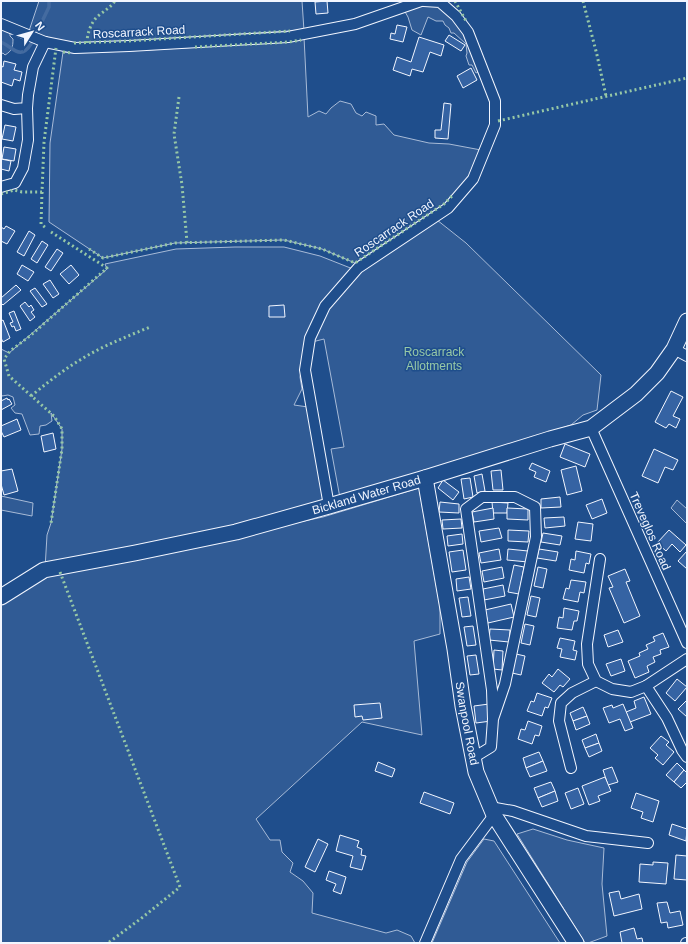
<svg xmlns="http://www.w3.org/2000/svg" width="688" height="944" font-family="Arial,sans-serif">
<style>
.green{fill:#305b95;stroke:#a8bbd7}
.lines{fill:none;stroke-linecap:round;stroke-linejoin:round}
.stream{stroke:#446ba0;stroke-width:3.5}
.building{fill:#3563a3;stroke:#f2f6ff}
.street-casing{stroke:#f2f6ff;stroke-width:12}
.secondary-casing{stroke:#f2f6ff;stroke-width:17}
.street{stroke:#1f4e8c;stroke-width:10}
.secondary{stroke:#1f4e8c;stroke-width:15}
.hedge{stroke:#97c8a6;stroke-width:3;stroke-dasharray:2 3;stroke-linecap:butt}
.labels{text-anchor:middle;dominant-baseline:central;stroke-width:3;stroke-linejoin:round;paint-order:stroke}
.street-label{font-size:12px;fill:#f2f6ff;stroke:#1f4e8c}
.park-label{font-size:12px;fill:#97c8a6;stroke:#1f4e8c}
</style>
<rect width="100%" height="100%" fill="#1f4e8c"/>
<g class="green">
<path d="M39 1H302L304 31 300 30 288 31 128 41 74 43 47 39 29 31Z"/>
<path d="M421 4 440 5 466 33 481 71 476 73 472 65H469L466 56 467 53 466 44 454 33H451L449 28 445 25 443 21H436L428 17 421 35 412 30 408 17 404 10Z"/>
<path d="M1 25 10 33V36L13 39C13 47 12 51 5 55L3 53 1 54Z"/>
<path d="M304 37 308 117 319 111 326 114 331 108 340 101 351 104 356 113 362 116 366 112 376 116V125L384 124 394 135 429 143 449 144 481 150 470 179 468 178 444 204 355 263 322 249 284 240 175 243 103 258 49 222 50 143 63 52 75 53 129 51 289 42 301 40Z"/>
<path d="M437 220 466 243 601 375 597 410 583 415 571 425 340 498 331 449 344 447 324 339 312 342 328 309 361 270Z"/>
<path d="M235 247H284L320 256 353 269 307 337 300 377 302 389 294 405 308 407 326 504 45 569 47 535 51 523 62 449V429L51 413 52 421 46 425 40 426 39 434 30 435 22 414 15 413 11 408 15 405 13 397 8 395 2 396 1 393V349L9 353 107 269 105 264 176 249Z"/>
<path d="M419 488 440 607V634L414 641 422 735 362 722 256 819 270 840H280L282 852 293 863 290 872 303 881 313 893 312 913 386 933 397 930 411 936 415 943H1V597L44 570 271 528 323 517Z"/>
<path d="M1 496 33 503 32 516 1 510Z"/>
<path d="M677 500 687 509V524L671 508Z"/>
<path d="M533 829 567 840 604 848 602 884 607 936 588 943H585L517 834Z"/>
<path d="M484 839 494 841 560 943H432L467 862Z"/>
</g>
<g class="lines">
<g class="stream">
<path d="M37 32 49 7V1"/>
<path d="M1 42C13 47 20 61 31 44"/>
</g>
</g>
<g class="building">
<path d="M327 1 328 13 316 14 315 2Z"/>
<path d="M397 25 407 27 403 42 390 39 391 33 395 34Z"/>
<path d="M449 35 465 45 461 51 445 41Z"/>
<path d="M419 37 444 45 441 56 430 52 423 72 412 69 410 76 393 70 397 57 411 62Z"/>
<path d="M4 61 16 64 14 70 22 72 20 81 14 79 12 86 1 82V66L3 67Z"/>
<path d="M471 68 477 80 463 88 457 76Z"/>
<path d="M444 103 451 104 448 139 435 138V130H441Z"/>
<path d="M5 125 16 127 13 141 2 139Z"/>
<path d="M4 147 16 149 14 161 2 159Z"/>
<path d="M1 159 11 161 9 171 1 169Z"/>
<path d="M6 226 15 231 7 244 1 241V227L4 229Z"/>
<path d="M29 231 35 235 24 256 17 252Z"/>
<path d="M42 241 48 245 37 263 31 259Z"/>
<path d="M57 249 63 253 51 271 45 267Z"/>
<path d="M22 265 34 272 28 281 17 274Z"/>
<path d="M71 265 79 275 69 284 60 274Z"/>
<path d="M50 280 59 294 53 298 43 284Z"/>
<path d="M16 285 21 290 3 305 1 303V298Z"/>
<path d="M35 288 47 304 42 307 30 291Z"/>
<path d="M25 302 29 307 31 305 34 310 31 312 35 317 30 321 20 306Z"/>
<path d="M284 305 285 317H269V306Z"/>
<path d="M14 311 21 329 16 331 14 326 12 327 10 323 13 322 9 313Z"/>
<path d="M3 320 10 338 3 342 1 338V321Z"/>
<path d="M671 391 683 397 673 416 680 419 676 428 669 424 666 428 655 422Z"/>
<path d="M7 398 8 400 9 399 12 404 1 410V401Z"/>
<path d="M17 419 21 430 4 437 1 431V426Z"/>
<path d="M53 433 56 449 44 452 41 436Z"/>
<path d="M565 444 590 454 585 467 560 457Z"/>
<path d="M654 449 678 460 673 470 665 467 658 483 642 476Z"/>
<path d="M532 463 550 471 546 482 534 477 536 472 529 469Z"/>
<path d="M576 466 582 491 567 495 561 470Z"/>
<path d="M12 469 18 491 4 495 1 484V471Z"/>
<path d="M501 470 503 490H493L491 471Z"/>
<path d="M482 474 485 491 477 493 474 476Z"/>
<path d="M470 478 473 497 464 499 461 479Z"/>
<path d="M443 480 459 492 453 500 438 488Z"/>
<path d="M560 497 561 507 541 508V499Z"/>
<path d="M602 499 607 513 592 519 586 505Z"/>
<path d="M440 502 459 504V513L439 512Z"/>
<path d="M492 502 508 503 507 513H493Z"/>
<path d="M493 508 494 519 474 522 472 512Z"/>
<path d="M507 508 528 509V520L507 519Z"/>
<path d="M564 517 565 526 545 528 544 518Z"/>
<path d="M461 519 462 528 443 529 442 520Z"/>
<path d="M578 522 593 524 591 541 575 539Z"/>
<path d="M499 528 502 538 481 542 479 531Z"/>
<path d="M508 530 529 531 528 542 508 541Z"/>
<path d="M669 530 686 545 680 552 672 544 666 551 657 543Z"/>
<path d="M543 533 562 536 560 545 541 542Z"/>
<path d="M462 534 463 544 448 546 447 536Z"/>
<path d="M499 549 501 560 481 563 479 553Z"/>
<path d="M508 549 528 551V562L507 560Z"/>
<path d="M539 549 558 552 556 561 537 558Z"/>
<path d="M463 550 466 570 452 572 449 552Z"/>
<path d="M576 551 591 554 589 564 586 563 584 573 569 570 571 559 575 560Z"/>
<path d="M687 551V569L678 561Z"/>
<path d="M514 565 524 567 519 594 508 592Z"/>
<path d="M502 567 504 578 484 582 482 571Z"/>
<path d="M538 567 547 569 543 588 534 586Z"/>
<path d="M625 569 630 581 626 582 640 616 624 623 609 588 613 587 608 576Z"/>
<path d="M469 577 471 589 457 591 456 579Z"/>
<path d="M571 580 586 582 584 593 580 592 578 602 563 599 566 588 569 589Z"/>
<path d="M503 585 505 596 484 600 483 589Z"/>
<path d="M531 596 540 598 536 617 527 615Z"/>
<path d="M468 597 471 616 462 617 459 598Z"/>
<path d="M511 604 514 617 488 623 485 610Z"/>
<path d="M564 608 579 611 577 621H574L572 630 557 628 559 617 563 618Z"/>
<path d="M525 624 534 626 530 645 521 643Z"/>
<path d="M473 626 476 645 467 646 464 627Z"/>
<path d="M490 629 510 630 509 642 489 640Z"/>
<path d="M618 630 623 642 608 647 604 635Z"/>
<path d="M663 633 669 647 660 650 661 654 653 657 655 662 647 666 649 672 635 678 628 661 640 656 639 653 648 649 646 645 655 641 653 637Z"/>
<path d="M560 638 575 641 573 650 577 651 575 660 560 657 562 649 557 648Z"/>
<path d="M494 650 503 651 502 670 493 669Z"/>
<path d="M516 654 525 656 521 675 512 673Z"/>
<path d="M476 655 479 674 470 675 467 656Z"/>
<path d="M621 659 625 671 611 676 606 664Z"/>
<path d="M558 669 570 679 563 687 560 685 554 692 542 683 549 674 552 677Z"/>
<path d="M677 679 687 687 675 701 666 693Z"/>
<path d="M537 693 552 698 548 708 545 707 542 716 527 711 531 701 534 702Z"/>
<path d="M644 697 651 714 630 722 626 712 636 708 634 701Z"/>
<path d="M687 700V717L678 709Z"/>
<path d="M380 703 382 718 363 720 362 716 355 717 354 705Z"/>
<path d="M489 704 491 721 476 723 474 706Z"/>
<path d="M623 704 633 728 625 731 620 719 609 723 603 708 612 705 613 708Z"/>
<path d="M583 707 587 716 573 721 570 713Z"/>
<path d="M587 716 590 724 576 730 573 721Z"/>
<path d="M528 721 542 726 539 736 535 735 532 744 518 739 521 729 525 730Z"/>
<path d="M596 734 599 743 585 748 582 740Z"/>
<path d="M661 736 669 742 666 745 674 752 663 765 655 758 658 755 650 748Z"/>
<path d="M599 743 602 751 589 757 585 748Z"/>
<path d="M539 752 543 761 526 768 523 758Z"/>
<path d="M543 761 547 771 530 777 526 768Z"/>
<path d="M378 762 395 769 392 777 375 771Z"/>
<path d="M677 763 684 770 674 782 666 775Z"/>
<path d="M612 767 618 782 608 785 603 770Z"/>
<path d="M684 770 687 773V782L681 788 674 782Z"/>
<path d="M605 777 611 791 598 796 600 801 589 805 582 786Z"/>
<path d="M551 782 555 791 538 798 534 788Z"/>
<path d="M578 788 584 804 571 809 565 793Z"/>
<path d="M555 791 558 801 542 807 538 798Z"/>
<path d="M424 792 454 803 450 814 420 803Z"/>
<path d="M636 793 659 801 653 822 641 818 643 812 631 808Z"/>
<path d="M672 824 687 829 686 841 669 835Z"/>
<path d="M340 835 359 841 357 847 362 849 361 855 366 856 362 870 350 867 353 856 336 851Z"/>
<path d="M318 839 328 844 315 872 305 867Z"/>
<path d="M676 855 687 856V880L674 879Z"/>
<path d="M653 862 668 863 666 884 639 882 640 864 653 865Z"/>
<path d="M329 871 346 877 341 894 333 891 336 884 326 880Z"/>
<path d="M619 891 621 899 639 894 642 909 614 916 609 893Z"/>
<path d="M667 902 670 913 680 911 683 925 668 928 667 922 661 923 657 903Z"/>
<path d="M634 928 637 939 642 938 643 943H622L620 932Z"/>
</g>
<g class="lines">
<defs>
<g id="street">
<path d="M1 24 45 42 75 48 129 46 288 37 355 24 421 1"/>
<path d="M1 105 14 109 27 108 28 95 33 67 45 42"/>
<path d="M1 187 15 183 23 168 28 140 27 108"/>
<path d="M674 349 687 356"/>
<path d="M591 428 687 643"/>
<path d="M329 506 305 370 310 338 325 306 358 268 448 208 473 179 495 125V101L468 32 456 16 440 2 424 1"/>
<path d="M600 559 587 644 588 664 596 681 612 689 631 692 646 686 687 659"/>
<path d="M646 686 667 718 682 750 687 757"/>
<path d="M473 758 491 747 493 719 492 690 466 509 482 497H515L535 507 536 537 505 684 493 719"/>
<path d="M571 768 559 721 561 703 572 693 596 681"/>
<path d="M490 807 513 811 586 836 648 843"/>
<path d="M425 943 461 859 494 815"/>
<path d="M686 943H687"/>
</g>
<g id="secondary">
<path id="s1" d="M425 478 455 649 463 706 476 772 494 815 576 943"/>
<path id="s2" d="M1 597 44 570 135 553 236 532 329 506 425 478 550 439 591 428 636 394 657 373 674 349 687 321"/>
</g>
</defs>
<use href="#street" class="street-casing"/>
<use href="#secondary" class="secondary-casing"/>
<use href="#street" class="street"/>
<use href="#secondary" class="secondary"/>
<g class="hedge">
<path d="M455 1 466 21"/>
<path d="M583 1 597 55 606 96"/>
<path d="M74 43 128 41 290 31"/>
<path d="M87 43C87 34 91 22 98 16 104 11 110 8 115 1"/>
<path d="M195 47 289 42 301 40"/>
<path d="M63 52 72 53"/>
<path d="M179 97 174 134 182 185 187 242"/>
<path d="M498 121 687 78"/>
<path d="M42 192 41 224 46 228"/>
<path d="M1 194 14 190 22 192H42L44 142 56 48"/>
<path d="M51 232 107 268 30 336 10 351 4 359 9 376 54 416 62 429V449L51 523"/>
<path d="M89 249 103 258 175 243 284 240 322 249 355 263 444 204 453 195"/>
<path d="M31 396C47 383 63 370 80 360 102 346 126 337 150 327"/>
<path d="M60 572 180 887 143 917 108 943"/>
</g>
</g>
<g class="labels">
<g class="street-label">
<text transform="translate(139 32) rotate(-3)">Roscarrack Road</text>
<text transform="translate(394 228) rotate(-34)">Roscarrack Road</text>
<text stroke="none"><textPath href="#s2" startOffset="382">Bickland Water Road</textPath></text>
<text transform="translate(650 531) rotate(66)">Treveglos Road</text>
<text stroke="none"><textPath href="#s1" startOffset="249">Swanpool Road</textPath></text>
</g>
<g class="park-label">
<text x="434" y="352">Roscarrack<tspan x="434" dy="14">Allotments</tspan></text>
</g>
</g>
<rect width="688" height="944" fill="none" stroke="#f2f6ff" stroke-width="4"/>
<g transform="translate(32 32) rotate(53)" stroke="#1f4e8c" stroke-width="3" paint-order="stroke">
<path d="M0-3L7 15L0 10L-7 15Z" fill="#f2f6ff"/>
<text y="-6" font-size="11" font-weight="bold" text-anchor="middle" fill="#f2f6ff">N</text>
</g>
</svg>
